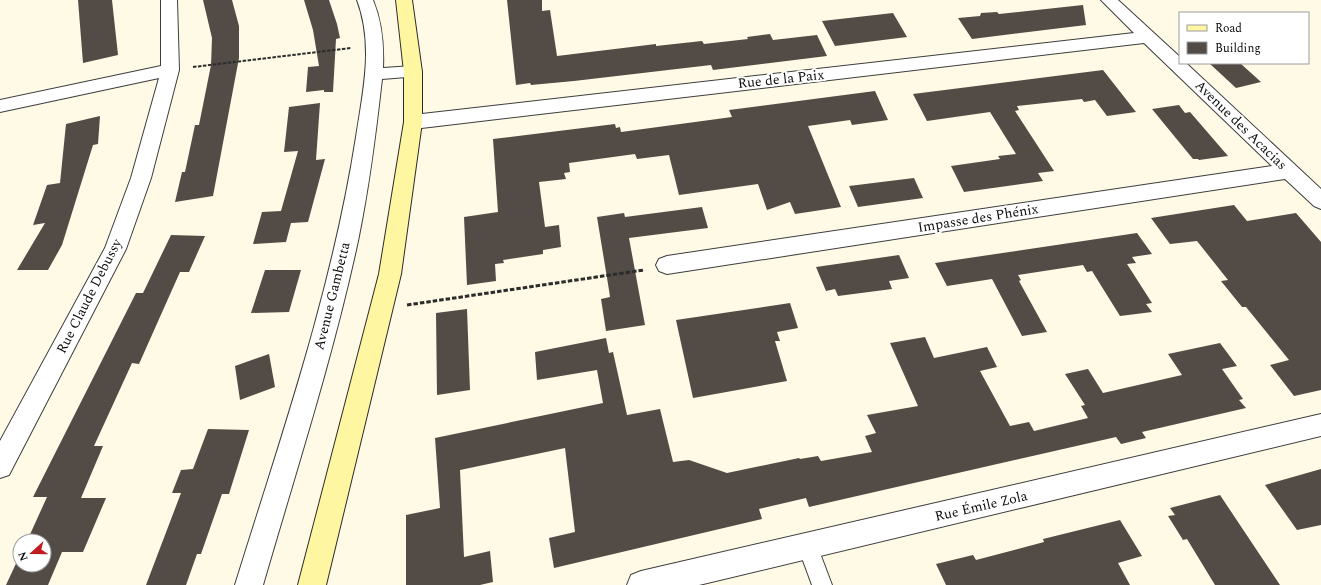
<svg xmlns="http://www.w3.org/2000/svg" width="1321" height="585" font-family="Spectral,serif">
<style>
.building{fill:#534b45}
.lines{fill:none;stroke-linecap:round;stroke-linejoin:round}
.service-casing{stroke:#3d3d3d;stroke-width:2}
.minor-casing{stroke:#3d3d3d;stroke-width:2}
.secondary-casing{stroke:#2c2c2c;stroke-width:2}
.path-far1{stroke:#2c2c2c;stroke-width:2;stroke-dasharray:3.5 1.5;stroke-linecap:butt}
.path{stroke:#2c2c2c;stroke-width:3;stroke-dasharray:4.5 2;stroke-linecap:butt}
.service{fill:#fff;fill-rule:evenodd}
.minor{fill:#fff;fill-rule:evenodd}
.secondary{fill:#fff6a1;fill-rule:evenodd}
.labels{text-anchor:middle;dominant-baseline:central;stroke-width:4;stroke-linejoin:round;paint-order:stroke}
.street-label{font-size:14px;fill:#0a0a0a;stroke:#fff}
</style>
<rect width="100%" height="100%" fill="#fffae6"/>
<g class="building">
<path d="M78 0H112L118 55 83 63Z"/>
<path d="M203 0H232L239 26V58L213 196 175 202 182 172H185L195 125H199L211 65 212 38Z"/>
<path d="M304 0H329L337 24 340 38 336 39 333 92H324V90L306 92 308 67 319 66 313 30Z"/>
<path d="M507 0H542V11L550 10 557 56 656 44V46L702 41 704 44 748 39 747 37 770 34 773 40 817 35 827 56 713 70 711 65 574 81 531 85 530 83 516 85Z"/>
<path d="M1083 5 1086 25 972 39 958 18 980 16 981 13 997 12 999 14Z"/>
<path d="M893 13 907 37 835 46 822 21Z"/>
<path d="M1209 63H1240L1261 82 1236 88Z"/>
<path d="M1103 70 1136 112 1107 116 1095 100 1084 102 1082 99 1017 106 1019 110 1015 111 1054 171 1038 173 1043 181 964 192 951 166 1000 159 998 156 1016 154 990 112 927 121 913 94Z"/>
<path d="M875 91 888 120 852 125 850 120 808 126 841 207 795 214 790 202 767 210 758 184 679 195 669 155 637 159 635 154 569 163 570 172 564 173 566 179 539 182 545 227 559 225 561 247 543 250V254L503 260 504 263 495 264 496 281 467 285 464 217 498 212 493 139 615 124 616 128 620 127 621 132 732 117 729 110Z"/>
<path d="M320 103 316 160 325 159 308 222 291 223 286 242 253 244 262 212 281 211 298 151 284 152 289 107Z"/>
<path d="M1179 105 1185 113 1190 112 1228 156 1199 160 1198 159H1193L1152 109Z"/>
<path d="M100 116 98 144 93 145 62 245 48 270H17L45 223 33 225 47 185 60 183 66 124Z"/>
<path d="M914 178 923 198 858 207 849 186Z"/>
<path d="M1234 205 1247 221 1296 213 1321 242V390L1294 396 1270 365 1289 360 1246 307H1242L1221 281 1228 280 1197 241 1170 244 1151 218Z"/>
<path d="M702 207 708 228 629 238 645 325 606 331 601 299 610 297 609 290 597 217 624 213 625 217Z"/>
<path d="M1137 233 1152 254 1132 257 1136 263 1127 264 1152 303 1146 304 1152 312 1120 316 1092 271 1087 272 1083 265 1018 275 1021 280 1019 281 1047 332 1022 336 992 279 947 286 935 263Z"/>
<path d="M171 235 205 236 189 272H180L139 364 132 363 94 446H103L81 498H106L83 552H62L48 585H6L20 555V565H44V541H27L47 497H33L136 293H143Z"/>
<path d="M899 255 909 278 889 281 892 289 838 296 835 289 826 291 816 267Z"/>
<path d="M265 270H301L289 312 251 313Z"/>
<path d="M790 303 798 328 777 332 780 341H775L787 381 693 398 676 320Z"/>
<path d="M467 309 470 390 437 395 436 313Z"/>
<path d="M925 337 934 358 987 347 997 367 980 371 1010 426 1029 422 1034 431 1088 418 1081 406 1085 405 1065 374 1088 369 1103 393 1182 375 1168 354 1220 343 1237 366 1222 369 1243 399 1239 400 1246 408 1142 432 1146 438 1121 444 1116 437 809 507 806 498 759 509 762 519 554 568 549 538 575 532 565 448 460 470 464 557 490 551 493 582 480 585H406V515L440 508 435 438 603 403 597 370 537 380 535 352 606 338 609 353 613 352 627 415 660 409 673 462 689 460 727 473 799 458 800 459 818 456 821 461 872 452 865 436 876 433 867 415 918 406 890 343Z"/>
<path d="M269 354 275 387 240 400 235 366Z"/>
<path d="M208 429 249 430 229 494H222L201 554H197L186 585H146L181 493H172L181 470 193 469Z"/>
<path d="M1321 469V525L1297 530 1265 485Z"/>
<path d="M1220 495 1280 585H1215L1187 539 1183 540 1168 516 1175 515 1170 508Z"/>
<path d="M1120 520 1142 556 1118 563 1130 585H946L936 564 973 555 976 560 1044 542 1043 539Z"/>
</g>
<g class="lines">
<defs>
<path id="service" d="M808 537 815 540 832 585H812L798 547 801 540Z"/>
<g id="minor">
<path d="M161 0H177L179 70 151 178 126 249 9 475 0 478V441L105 248 131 178 159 78 0 112V100L161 66Z"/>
<path d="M357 0H373C382 22 384 44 383 68L413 66 419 68 422 72 419 76 382 79C376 133 369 188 358 241 333 357 296 471 263 585H235C281 437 332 291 356 137 363 91 374 45 357 0Z"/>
<path d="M1101 0H1118L1180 57V63H1186L1321 189V209L1314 206 1285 179 667 274 659 271 656 265 659 259 667 256 1272 166 1144 43 413 129 406 127 404 122 406 117 413 115 1134 33Z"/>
<path d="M1321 414V436L699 585H627L631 575 641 571Z"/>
</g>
<path id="secondary" d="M396 0H412L422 72V122L401 274 326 585H298L379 274 404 122V72Z"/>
</defs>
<use href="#service" class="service-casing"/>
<use href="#minor" class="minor-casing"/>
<use href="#secondary" class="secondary-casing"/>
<path class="path-far1" d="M193 67 351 48"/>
<path class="path" d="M407 305 644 270"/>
<use href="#service" class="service"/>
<use href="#minor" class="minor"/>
<use href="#secondary" class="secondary"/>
</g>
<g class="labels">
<g class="street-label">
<text transform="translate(781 79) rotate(-6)">Rue de la Paix</text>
<text transform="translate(1241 125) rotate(44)">Avenue des Acacias</text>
<text transform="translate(978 218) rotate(-9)">Impasse des Phénix</text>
<text transform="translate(89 296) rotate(-63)">Rue Claude Debussy</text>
<text transform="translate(332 296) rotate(-76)">Avenue Gambetta</text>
<text transform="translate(981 506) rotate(-13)">Rue Émile Zola</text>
</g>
</g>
<rect x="1179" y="12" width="130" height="52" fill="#ffffff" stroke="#9d9d9d"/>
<rect x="1187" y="25" width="20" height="6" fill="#fff6a1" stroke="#9d9d9d"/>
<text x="1215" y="32" font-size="12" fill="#0a0a0a">Road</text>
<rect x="1187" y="42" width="20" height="12" fill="#534b45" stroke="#9d9d9d"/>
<text x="1215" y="52" font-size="12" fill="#0a0a0a">Building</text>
<g transform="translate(32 553) rotate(249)"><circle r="19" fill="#ffffff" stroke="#9d9d9d"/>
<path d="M0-3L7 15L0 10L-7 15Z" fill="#c01b20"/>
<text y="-6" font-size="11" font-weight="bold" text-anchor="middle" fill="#0a0a0a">N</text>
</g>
</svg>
